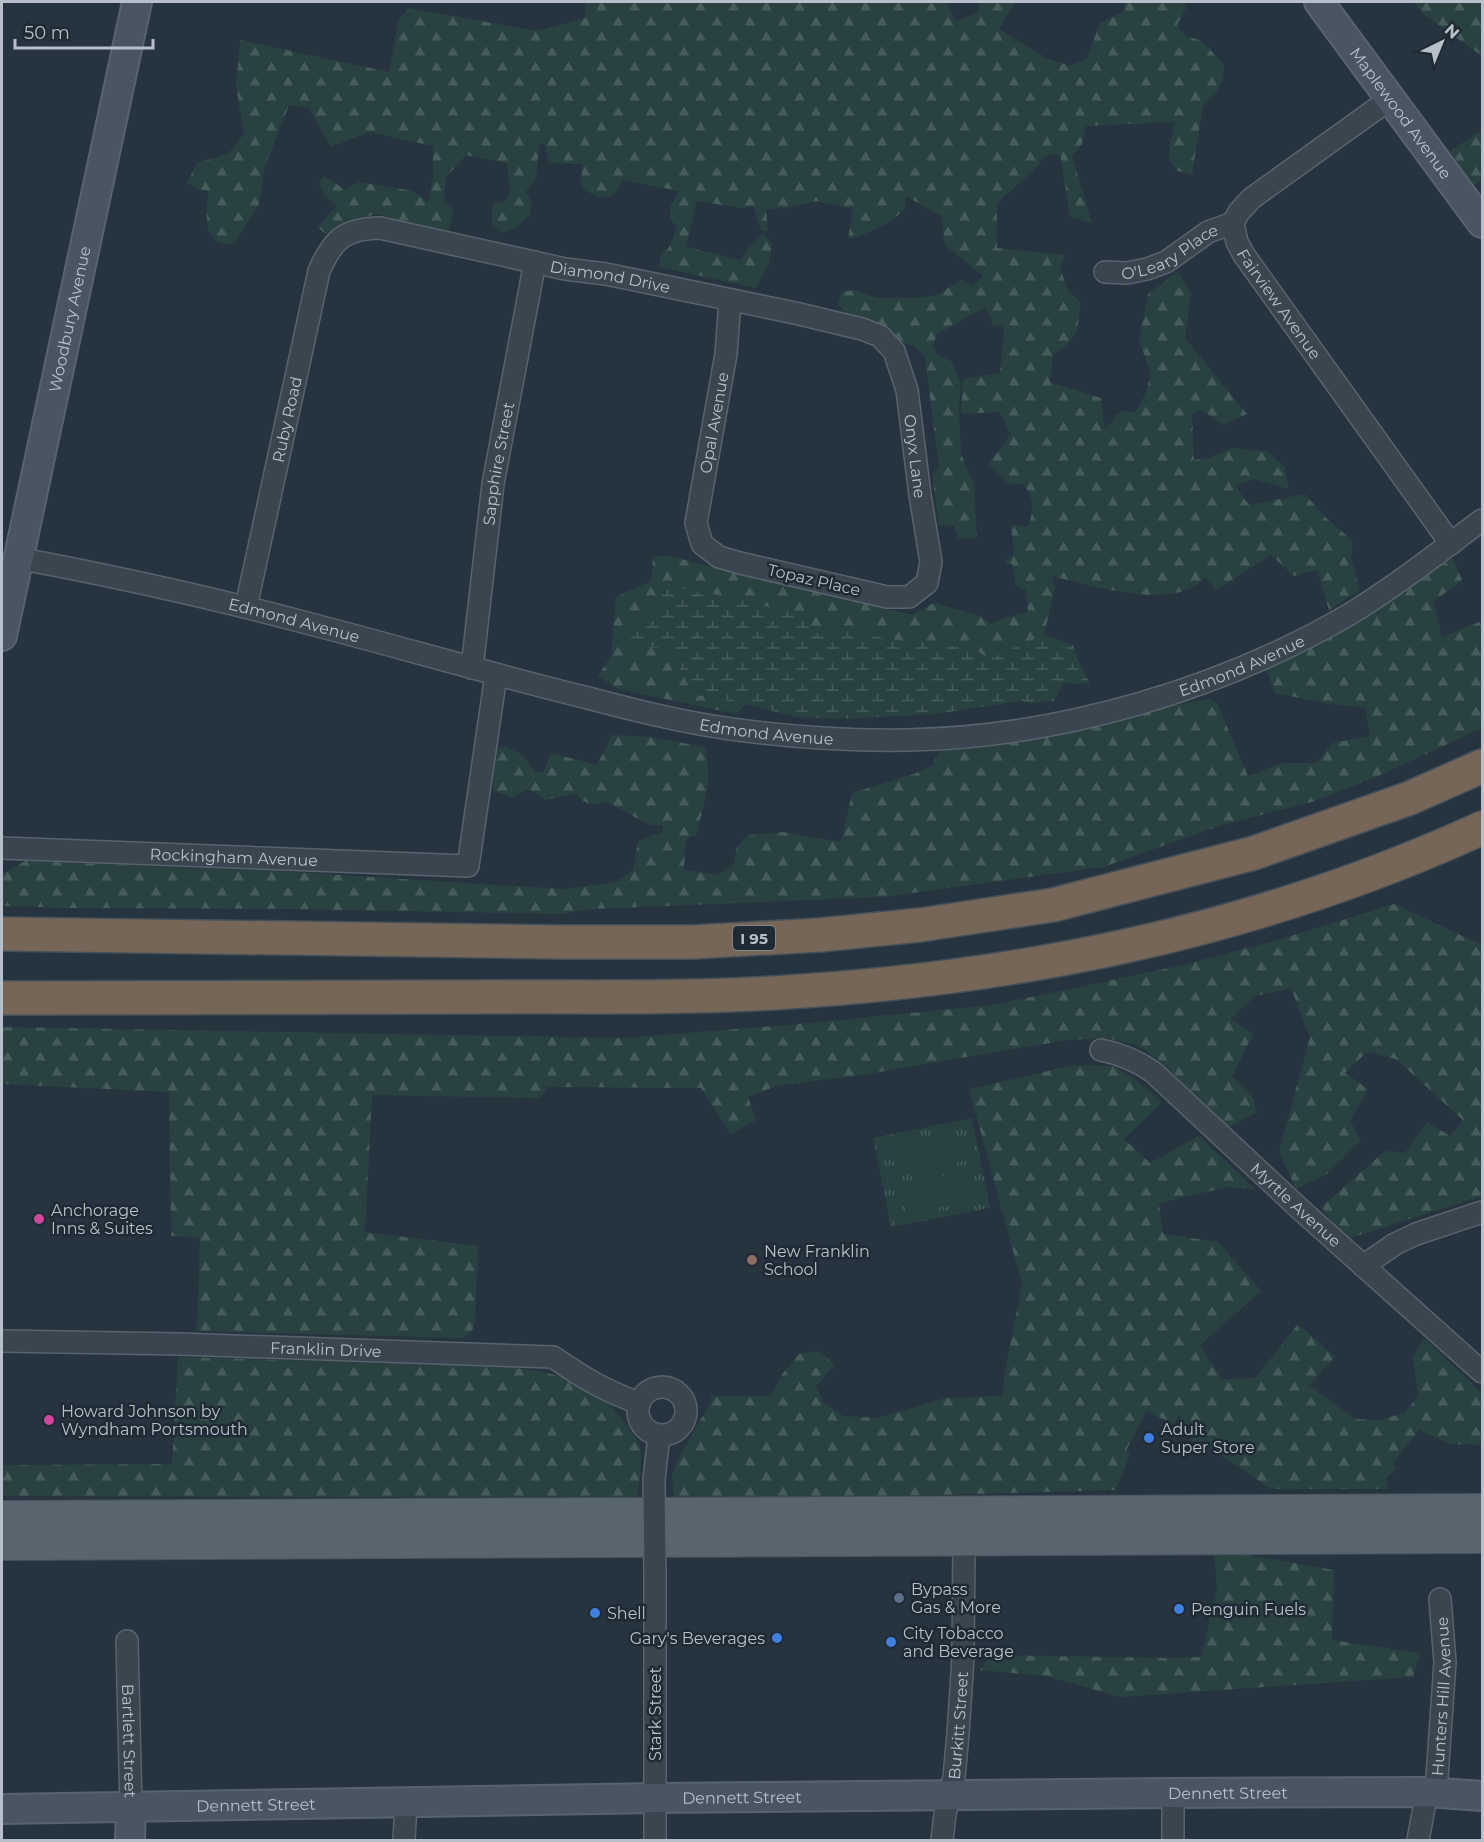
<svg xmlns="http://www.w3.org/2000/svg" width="1484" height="1842" font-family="Montserrat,sans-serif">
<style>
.forest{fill:url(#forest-firs)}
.wetland{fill:url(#wetland-marsh)}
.park{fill:url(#park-tufts)}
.pitch{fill:#294241}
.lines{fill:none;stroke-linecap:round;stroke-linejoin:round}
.street-casing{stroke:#58636d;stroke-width:24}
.secondary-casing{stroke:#58636d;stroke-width:32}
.primary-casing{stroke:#47515b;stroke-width:34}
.highway-casing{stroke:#45505a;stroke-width:36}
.street{stroke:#3a454f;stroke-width:21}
.secondary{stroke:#495562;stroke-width:28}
.primary{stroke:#58656f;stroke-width:32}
.highway{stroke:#756658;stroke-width:33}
.street-bridge-casing{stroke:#58636d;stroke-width:24;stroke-linecap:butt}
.street-bridge{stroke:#3a454f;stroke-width:21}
.hotel-dot{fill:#d1479c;stroke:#1f2a34;stroke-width:2}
.education-dot{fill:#8d6e63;stroke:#1f2a34;stroke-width:2}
.shop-dot{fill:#3f7fe0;stroke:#1f2a34;stroke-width:2}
.service-dot{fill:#5c6f8a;stroke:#1f2a34;stroke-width:2}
.labels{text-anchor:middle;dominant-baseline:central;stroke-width:5;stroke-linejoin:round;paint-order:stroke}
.shield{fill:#1f2a34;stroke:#89939d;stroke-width:1.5}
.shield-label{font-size:15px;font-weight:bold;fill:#b7c0ca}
.street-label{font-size:16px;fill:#b7c0ca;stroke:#1f2a34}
.poi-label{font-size:16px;fill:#b7c0ca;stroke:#1f2a34;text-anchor:start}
</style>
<defs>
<pattern id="forest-firs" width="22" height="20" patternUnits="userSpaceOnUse" patternTransform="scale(1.5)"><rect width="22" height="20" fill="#294241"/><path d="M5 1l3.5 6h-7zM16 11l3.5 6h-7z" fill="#465c5b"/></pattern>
<pattern id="wetland-marsh" width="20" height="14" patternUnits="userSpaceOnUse" patternTransform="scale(1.5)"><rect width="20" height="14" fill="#294241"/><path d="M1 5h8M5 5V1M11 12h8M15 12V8" fill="none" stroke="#465c5b"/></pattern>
<pattern id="park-tufts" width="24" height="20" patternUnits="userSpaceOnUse" patternTransform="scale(1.5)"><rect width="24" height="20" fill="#294241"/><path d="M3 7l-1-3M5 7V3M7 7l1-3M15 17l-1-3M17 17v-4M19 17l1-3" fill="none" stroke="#465c5b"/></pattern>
</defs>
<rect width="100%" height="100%" fill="#26343f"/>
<g class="forest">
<path d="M585 2H947L956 22 978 12 979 2H1015L999 29 1048 59 1071 66 1087 58 1100 23 1125 11 1124 2H1184L1186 8 1177 25 1184 35 1202 41 1224 65 1223 80 1215 94 1203 106 1192 175 1178 171 1169 161 1170 142 1175 122 1086 126 1082 144 1072 156 1092 223 1070 217 1060 154 1045 156 1034 170 997 203V248L1066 255 1060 267 1067 289 1081 303C1077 331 1079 339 1053 354L1050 382 1101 398 1105 430 1120 411 1135 412 1145 395 1151 374 1139 340 1148 294 1178 271 1191 293 1185 338 1247 414 1223 425 1202 410 1192 414 1194 460 1209 458 1232 448 1268 452 1284 466 1289 489 1254 479 1235 486 1249 505 1305 494 1325 517 1353 541 1351 558 1360 590 1329 610 1317 570 1294 576 1271 555 1216 590 1205 577C1175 613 1091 585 1052 576L1055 588 1044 635 988 659 972 647 946 646 926 641 908 642 878 637 861 628 815 633 803 615 722 596 663 585 658 609 644 619 669 648 693 694 746 704 736 714 618 689 598 676 611 656 616 597 651 581 653 557 669 556 912 615 934 603 981 616 991 624 1007 617 1028 612 1026 590 1016 585 1012 564 1004 563 1014 553 1011 527 1014 525 1028 527C1034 511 1035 496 1022 484L1010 485 989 464 1011 434 999 412 961 414 963 379 1000 373 1004 327 993 325 986 307 937 334 933 345 937 354 952 362 961 383 959 409 961 454 974 484 977 539 958 538 954 525 939 526 932 474 939 468 925 358 914 346 901 342 882 328 845 313 838 304 841 292 854 290 877 298H914L937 295 961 280 973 286 983 276 945 245 941 216 906 196 905 209C888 225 871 233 848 239L853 209 817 201 786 208 766 209 768 231 761 230 753 205 742 208 697 201 686 247 741 260 748 248 763 234 772 244 769 263 756 288 659 267 661 254 668 249 677 229C666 212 669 208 679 191L622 180C614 203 601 200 583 189L581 179 583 164 549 163 545 144H539L536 179 526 191 531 203 530 215 517 227 502 233 491 225C494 217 490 211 494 203L505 202 510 192 507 163 466 155 446 177 444 202 454 210 448 233 377 214 354 219 326 234 317 227 337 206 324 194 319 183 324 176 344 189 360 182 413 191 428 202 433 178V146L369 132 331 147 309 108 289 105 264 169 260 202 235 243C200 249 207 213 208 191L198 189 187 183 197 163 228 154 244 134 236 87 240 40 389 72 399 19 409 8 537 31 585 18Z"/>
<path d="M1413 2H1482V56L1422 13Z"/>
<path d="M1482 130V179L1473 186 1450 151Z"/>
<path d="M1453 558 1462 580 1433 602 1442 637 1482 621V728L1376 777 1312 802 1222 825 1103 867 883 897 591 909 561 914 294 909 71 908 2 906V875L25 861 276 871 564 889 616 882 633 871 638 841 663 832V825H650L607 802C591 806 588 806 576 794L545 800 529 789 512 797 493 791 494 750 506 746 522 755 536 772 543 773 551 753 597 765 612 735 650 737 705 747C713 777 704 806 696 835L686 839 684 870 719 875 734 863 737 846 749 835 783 832 841 842 852 793 914 774 932 765 942 748 1139 715 1170 706 1209 699 1217 703 1248 776 1283 763H1316L1333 743 1370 736 1365 708 1325 703 1275 693 1266 669 1356 621Z"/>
<path d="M1394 904 1482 945V1196L1347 1239 1321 1207 1385 1151 1405 1153 1427 1122 1450 1136 1463 1120 1396 1059 1367 1052 1345 1073 1368 1089 1350 1121 1361 1140 1327 1174 1296 1189 1279 1152 1310 1037 1291 988 1255 996 1231 1019 1253 1034 1232 1076 1252 1095 1257 1112 1228 1128 1159 1060 1137 1045 1107 1038 1067 1040 862 1075 776 1086 748 1097 756 1120 731 1135 701 1088 547 1087 541 1098 372 1095 365 1232 478 1246 475 1321 472 1331 464 1338 197 1331 200 1238 171 1236 169 1092 2 1084V1027L624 1038 787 1025 993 1005 1174 967 1278 940Z"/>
<path d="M1075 1065 1114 1066 1135 1079 1162 1102 1124 1139 1150 1163 1199 1136 1255 1189 1228 1187 1159 1203 1163 1234 1218 1242 1261 1291 1200 1345 1222 1379 1255 1378 1298 1324 1335 1357 1309 1385 1355 1419 1379 1420 1404 1413 1418 1396 1413 1357 1424 1338 1482 1393V1445L1450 1444 1419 1430 1392 1464 1396 1469 1386 1479 1388 1489H1271L1209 1447 1192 1441 1179 1414 1174 1424 1146 1411 1126 1451 1130 1454 1116 1490 674 1502 672 1475 677 1460 711 1402V1396H771L782 1374 800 1353 819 1351 835 1365 816 1386 823 1402 843 1416 878 1418 945 1398 1002 1396 1006 1366 1022 1284 969 1089Z"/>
<path d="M178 1357 508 1367C559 1373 597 1381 628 1427 632 1433 639 1440 640 1447 643 1463 639 1482 637 1498L2 1496V1465L172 1464Z"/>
<path d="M1214 1549 1334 1570 1332 1640 1420 1653 1413 1677 1120 1697 1046 1676 980 1670 991 1655 1172 1658 1201 1657 1217 1588Z"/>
</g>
<path class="wetland" d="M663 585 722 596 803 615 816 633 861 628 878 637 908 642 926 641 946 646 972 647 988 659 1044 635 1073 645 1077 658 1090 684 1063 683 1054 701 1032 703 1021 701 935 714 841 719 796 717 746 704 693 694 669 648 630 647 631 621 643 619 658 609Z"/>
<path class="park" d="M972 1118 990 1208 891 1227 873 1138Z"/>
<g class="pitch">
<path d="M956 1131 963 1161 899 1175 893 1145Z"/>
<path d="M965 1171 971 1201 907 1214 901 1185Z"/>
</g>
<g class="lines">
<defs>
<g id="street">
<path id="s1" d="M1390 99 1252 198 1239 212 1233 223 1237 242 1244 255 1451 544"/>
<path id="s2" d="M1105 272 1127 273 1147 269 1166 262 1208 232 1233 223"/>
<path id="s3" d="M17 558C113 576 209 597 303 622 396 646 487 673 580 696 630 709 680 722 731 729 789 737 849 741 908 740 1059 737 1220 690 1350 614 1396 586 1439 552 1482 520"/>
<path id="s4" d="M246 607 319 271C333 239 344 229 380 228L565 269 606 274 795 313 862 329 880 336 894 351 907 390 920 495 931 562 927 583 909 597H887L740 563 719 557 702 544 696 523 726 354 730 301"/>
<path id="s5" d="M472 668 493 484 535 262"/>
<path id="s6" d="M2 848 468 866 496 675"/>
<path id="s7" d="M1101 1050C1121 1054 1136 1060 1153 1072L1301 1210 1482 1372"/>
<path d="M1363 1266 1395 1244 1416 1234 1482 1212"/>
<path id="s8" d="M2 1341 180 1344 553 1357C582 1377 605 1391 639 1403"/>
<circle cx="662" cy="1411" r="24"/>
<path d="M654 1479 659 1436"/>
<path d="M655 1573V1840"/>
<path id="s9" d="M127 1641 131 1808"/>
<path id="s10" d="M1436 1792 1445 1662 1440 1599"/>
<path d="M404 1840 406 1803"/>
<path id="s11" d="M942 1840 945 1814 954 1777 958 1734 963 1658 964 1539"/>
<path d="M1173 1840V1793"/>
<path d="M1418 1840 1427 1792"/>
</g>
<g id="secondary">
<path id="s12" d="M1319 2 1482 223"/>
<path id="s13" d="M2 636 137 2"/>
<path id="s14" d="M2 1809 656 1798 1173 1793 1427 1792 1482 1796"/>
<path d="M130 1840 131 1808"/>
</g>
<g id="primary">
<path d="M2 1517 1482 1510"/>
<path d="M2 1544 1482 1537"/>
</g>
<g id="highway">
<path d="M2 934 560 942H693L820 935 920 925 1053 905 1254 853 1410 798 1482 766"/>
<path d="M2 998C155 998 309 997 463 997 566 996 669 999 773 993 1019 979 1257 931 1482 828"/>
</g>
</defs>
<use href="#street" class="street-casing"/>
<use href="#secondary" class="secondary-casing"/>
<use href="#primary" class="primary-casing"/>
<use href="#highway" class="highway-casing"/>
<use href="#street" class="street"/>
<use href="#secondary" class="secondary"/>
<use href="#primary" class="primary"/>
<use href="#highway" class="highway"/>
<defs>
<path id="street-bridge" d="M654 1479 655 1573"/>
</defs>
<use href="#street-bridge" class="street-bridge-casing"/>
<use href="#street-bridge" class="street-bridge"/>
</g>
<g class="hotel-dot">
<circle cx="39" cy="1219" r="6"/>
<circle cx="49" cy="1420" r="6"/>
</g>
<circle class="education-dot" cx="752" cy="1260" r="6"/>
<g class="shop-dot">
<circle cx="1149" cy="1438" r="6"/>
<circle cx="1179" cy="1609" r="6"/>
<circle cx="595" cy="1613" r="6"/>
<circle cx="777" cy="1638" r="6"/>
<circle cx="891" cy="1642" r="6"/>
</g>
<circle class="service-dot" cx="899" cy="1598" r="6"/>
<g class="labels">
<rect class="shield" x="733" y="926" width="42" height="24" rx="4.5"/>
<g class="shield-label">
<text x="754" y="938">I 95</text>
</g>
<g class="street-label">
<text stroke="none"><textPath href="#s12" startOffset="138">Maplewood Avenue</textPath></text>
<text stroke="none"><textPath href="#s2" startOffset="70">O'Leary Place</textPath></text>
<text stroke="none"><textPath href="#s4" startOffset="660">Diamond Drive</textPath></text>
<text stroke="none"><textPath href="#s1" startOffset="296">Fairview Avenue</textPath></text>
<text stroke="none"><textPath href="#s13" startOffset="324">Woodbury Avenue</textPath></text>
<text stroke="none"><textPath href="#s4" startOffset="192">Ruby Road</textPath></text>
<text stroke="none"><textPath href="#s4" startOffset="1556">Opal Avenue</textPath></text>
<text stroke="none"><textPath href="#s4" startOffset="1065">Onyx Lane</textPath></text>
<text stroke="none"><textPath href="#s5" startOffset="206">Sapphire Street</textPath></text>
<text transform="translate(814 580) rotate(13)">Topaz Place</text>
<text stroke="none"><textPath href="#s3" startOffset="284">Edmond Avenue</textPath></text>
<text stroke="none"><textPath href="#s3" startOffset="1256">Edmond Avenue</textPath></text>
<text stroke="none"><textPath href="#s3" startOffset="770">Edmond Avenue</textPath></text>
<text stroke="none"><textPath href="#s6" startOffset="232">Rockingham Avenue</textPath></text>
<text stroke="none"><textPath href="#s7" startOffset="252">Myrtle Avenue</textPath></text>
<text stroke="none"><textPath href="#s8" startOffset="324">Franklin Drive</textPath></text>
<text stroke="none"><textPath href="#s10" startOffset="96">Hunters Hill Avenue</textPath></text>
<text transform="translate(655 1714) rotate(-90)">Stark Street</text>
<text stroke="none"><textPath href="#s11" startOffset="116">Burkitt Street</textPath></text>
<text stroke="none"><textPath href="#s9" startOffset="100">Bartlett Street</textPath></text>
<text stroke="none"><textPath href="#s14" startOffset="1226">Dennett Street</textPath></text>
<text stroke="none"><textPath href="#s14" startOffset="740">Dennett Street</textPath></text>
<text stroke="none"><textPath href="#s14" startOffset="254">Dennett Street</textPath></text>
</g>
<g class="poi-label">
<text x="51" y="1210">Anchorage<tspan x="51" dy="18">Inns &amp; Suites</tspan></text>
<text x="764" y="1251">New Franklin<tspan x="764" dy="18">School</tspan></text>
<text x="61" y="1411">Howard Johnson by<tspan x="61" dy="18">Wyndham Portsmouth</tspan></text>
<text x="1161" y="1429">Adult<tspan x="1161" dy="18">Super Store</tspan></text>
<text x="911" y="1589">Bypass<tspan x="911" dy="18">Gas &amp; More</tspan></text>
<text x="1191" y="1609">Penguin Fuels</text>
<text x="607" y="1613">Shell</text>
<text x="903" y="1633">City Tobacco<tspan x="903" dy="18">and Beverage</tspan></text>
<text x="765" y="1638" text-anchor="end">Gary's Beverages</text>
</g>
</g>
<rect width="1484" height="1842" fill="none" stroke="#b7c0ca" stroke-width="6"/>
<g transform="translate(1442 42) rotate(43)" stroke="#1f2a34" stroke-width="4.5" paint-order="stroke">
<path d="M0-4.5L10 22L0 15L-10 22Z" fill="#b7c0ca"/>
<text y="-9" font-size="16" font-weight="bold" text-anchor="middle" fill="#b7c0ca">N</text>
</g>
<path d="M15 39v9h138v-9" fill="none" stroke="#b7c0ca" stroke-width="3"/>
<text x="24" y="39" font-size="18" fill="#b7c0ca" stroke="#1f2a34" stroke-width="4.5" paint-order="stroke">50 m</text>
</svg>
